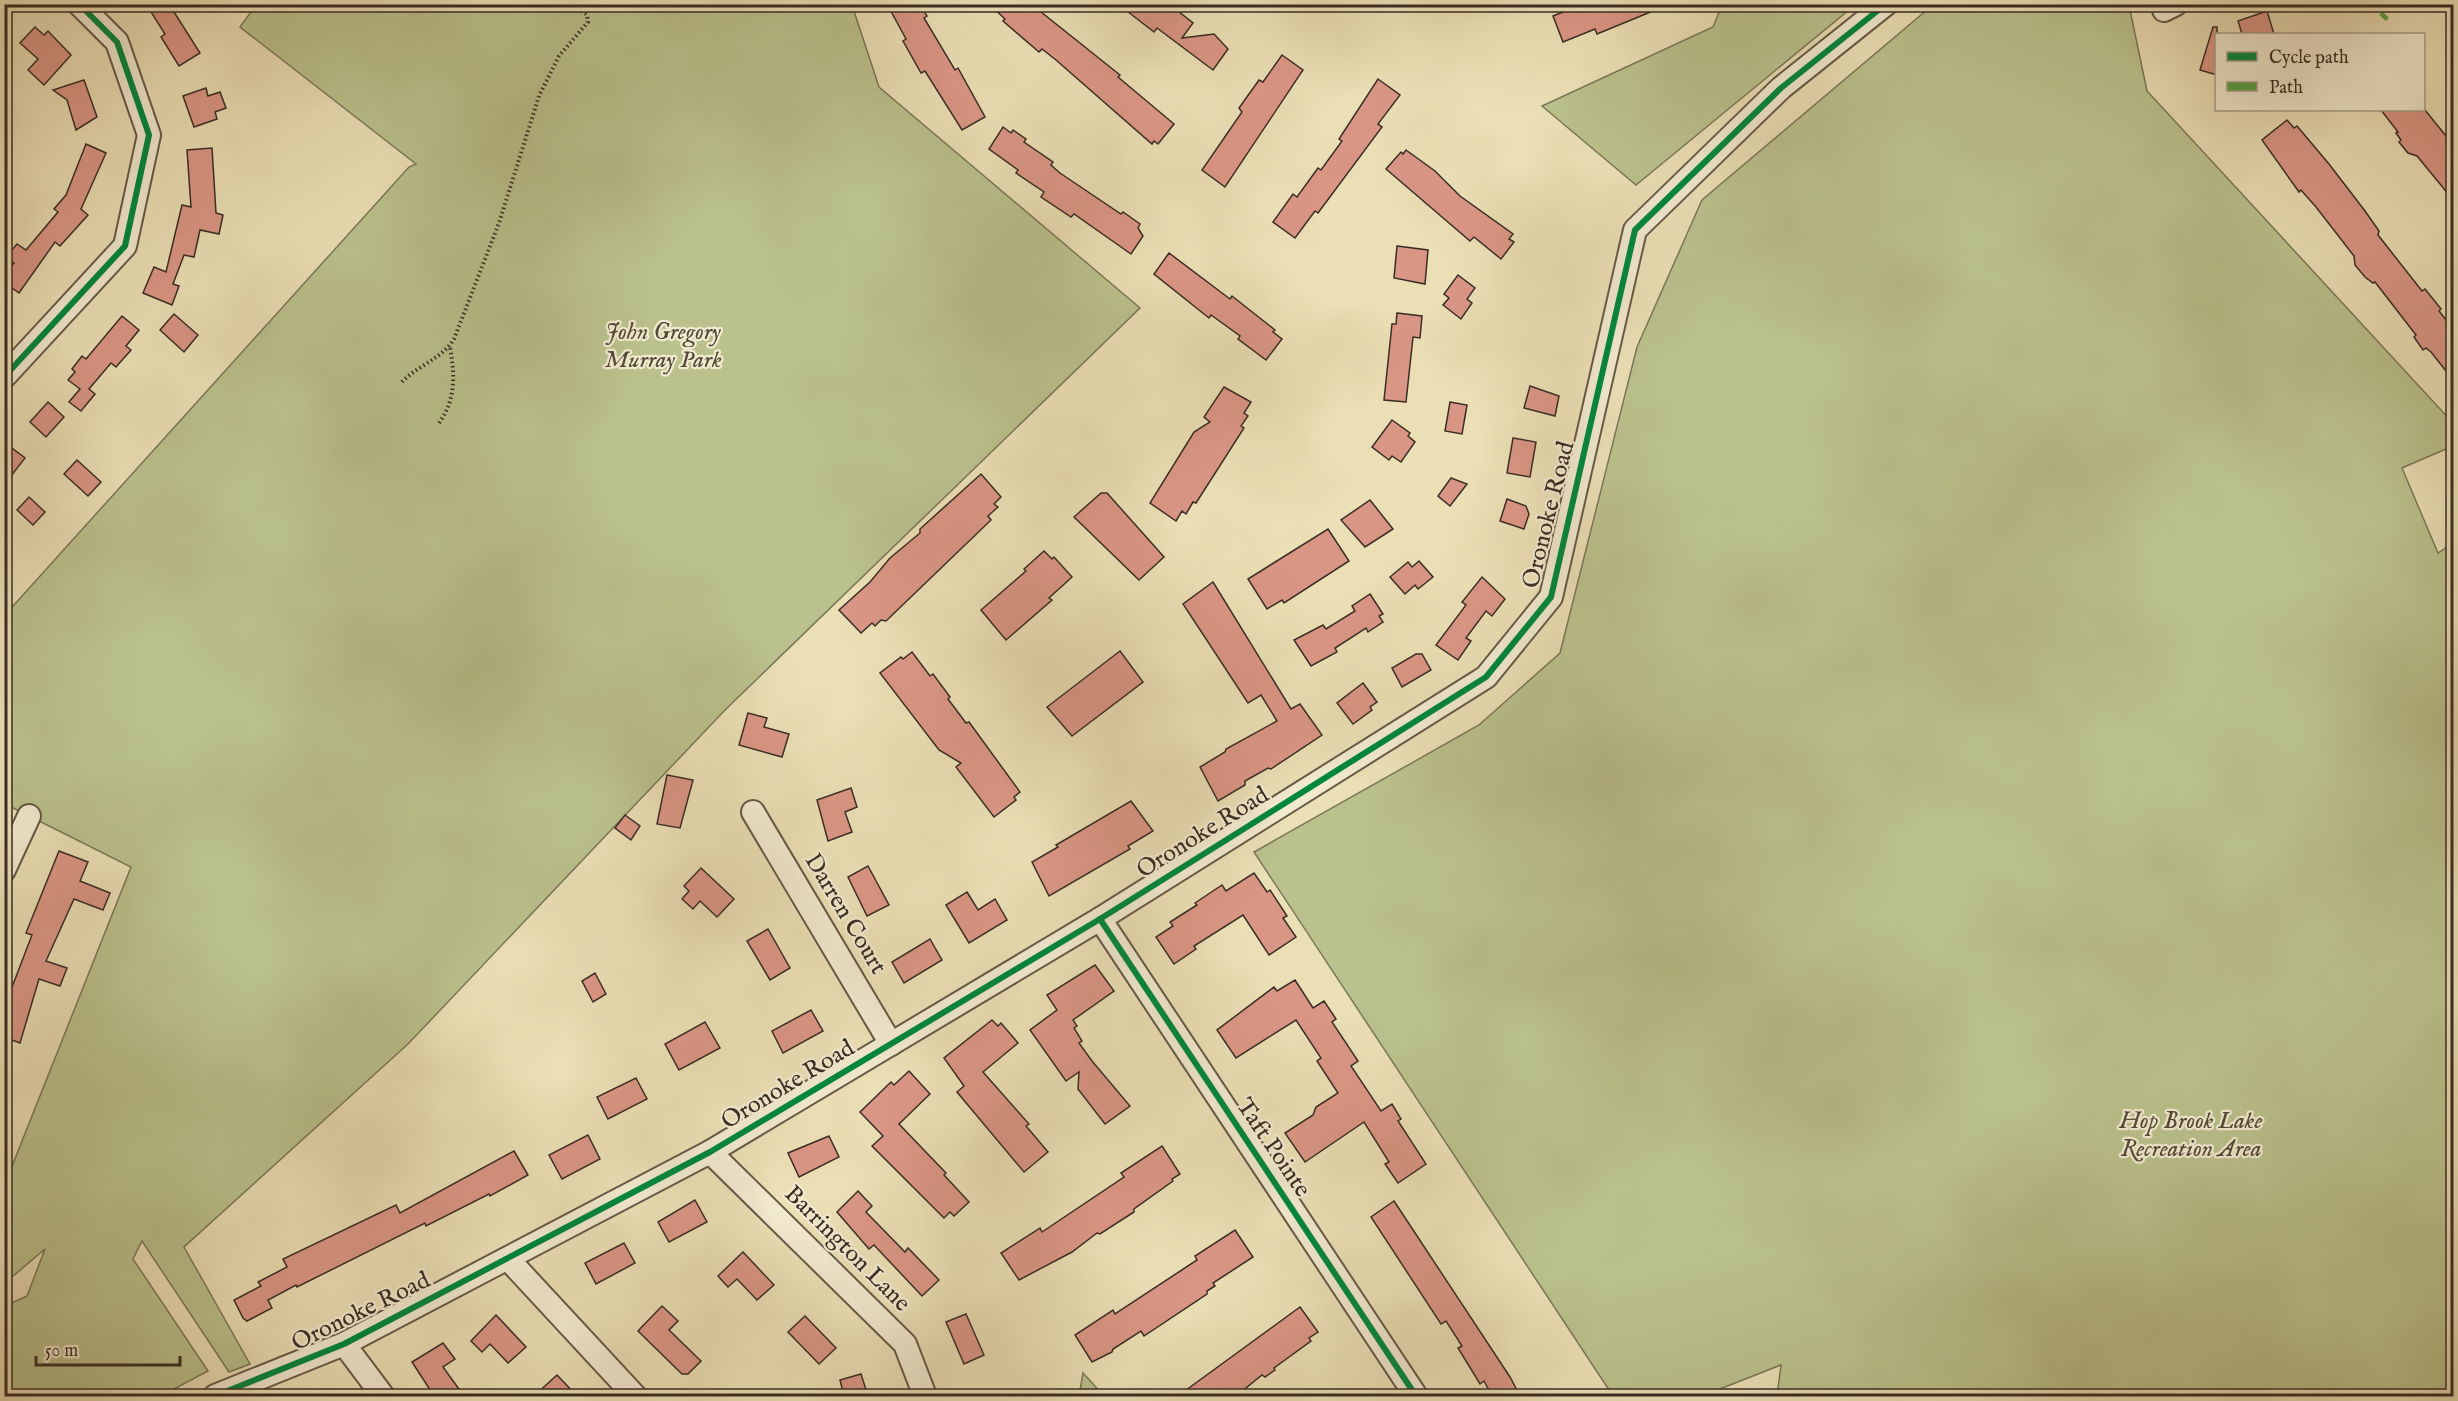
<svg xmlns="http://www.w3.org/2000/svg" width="2458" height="1401" font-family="'IM FELL English',serif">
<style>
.green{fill:#bac18c;stroke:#7a7758;stroke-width:1.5}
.building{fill:#da9685;stroke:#392d24;stroke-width:1.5}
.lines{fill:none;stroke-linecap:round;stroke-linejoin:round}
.minor-casing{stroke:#665a48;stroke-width:26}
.path{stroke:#392d24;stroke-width:4;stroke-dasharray:1.5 3;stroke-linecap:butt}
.minor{stroke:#f2eacf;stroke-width:22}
.quiet{stroke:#53a442;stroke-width:4.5;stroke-dasharray:9 4.5;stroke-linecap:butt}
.cycleway-casing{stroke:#f2eacf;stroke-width:10}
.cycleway{stroke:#00873e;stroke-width:6}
.labels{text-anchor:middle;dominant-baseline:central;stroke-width:4.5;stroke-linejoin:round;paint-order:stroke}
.park-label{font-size:24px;font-style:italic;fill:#534b39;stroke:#f2eacf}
.street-label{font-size:24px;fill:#392d24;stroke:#f2eacf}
</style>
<rect width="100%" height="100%" fill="#ebdfb5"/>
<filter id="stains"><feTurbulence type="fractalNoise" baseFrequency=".00333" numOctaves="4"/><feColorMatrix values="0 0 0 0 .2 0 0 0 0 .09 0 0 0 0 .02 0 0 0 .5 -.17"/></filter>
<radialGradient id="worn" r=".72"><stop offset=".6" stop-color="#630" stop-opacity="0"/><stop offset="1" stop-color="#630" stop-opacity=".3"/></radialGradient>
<g class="green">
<path d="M1934 4 2137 5 2130 10 2147 91 2453 423V446L2402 468 2438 553 2453 543V1396H1777L1781 1365 1702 1396H1613L1254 852 1479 725 1560 653 1637 347 1702 200Z"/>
<path d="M256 5H852L879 87 1140 308 725 710 408 1044 184 1247 250 1364 229 1372 142 1241 133 1259 208 1371 161 1396H5V1306L27 1296 45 1249 5 1283V1184L131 867 5 804 4 616 409 167 416 164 240 27Z"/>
<path d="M1722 5H1855L1636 185 1542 106 1713 27Z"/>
<path d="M1083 1373 1104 1396H1079Z"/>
</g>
<g class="building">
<path d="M146 4H169L200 53 179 66 161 37 165 34Z"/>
<path d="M887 4H920L927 16 924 18 955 70 958 68 985 117 962 130 925 71 921 73 903 41 906 39Z"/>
<path d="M989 4H1031L1120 75 1118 77 1174 124 1158 144 1154 141 1152 144 1056 60 1042 49 1039 52 1003 21 1005 19Z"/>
<path d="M1118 4H1169L1193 23 1182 38 1214 34 1228 49 1213 70 1157 28 1154 32Z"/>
<path d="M1583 4H1664L1665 6 1597 34 1595 29 1563 42 1553 16Z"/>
<path d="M2267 11 2274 34H2242L2238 21Z"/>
<path d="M35 27 44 35 48 31 71 55 44 85 28 70 38 59 20 43Z"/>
<path d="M2213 27H2217V75L2200 70Z"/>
<path d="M1282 55 1303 70 1225 187 1202 170 1242 112 1239 108 1259 80 1263 82Z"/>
<path d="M1378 79 1400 95 1378 124 1382 127 1318 213 1315 211 1295 238 1273 222 1293 194 1297 197 1318 168 1321 170 1342 141 1339 139Z"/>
<path d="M84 80 97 117 76 130 67 100 53 90Z"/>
<path d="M206 88 208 96 220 92 226 108 215 112 217 119 194 127 183 96Z"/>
<path d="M2381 110H2425L2442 131 2454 146V201L2417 156 2408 153 2399 142 2401 140 2396 133 2398 132Z"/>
<path d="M2287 120 2294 128 2297 126 2329 164 2365 211 2379 231 2378 235 2422 291 2425 289 2441 309 2439 311 2454 330V381L2431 352 2426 348 2423 350 2414 337 2416 335 2375 282 2373 283 2365 277 2355 265 2354 256 2316 207 2301 190 2299 192 2262 140Z"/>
<path d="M1003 127 1011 133 1013 130 1026 139 1024 142 1053 162 1051 165 1060 173 1121 214 1123 212 1140 224 1138 228 1143 236 1131 254 1074 214 1071 217 1041 197 1044 192 1016 173 1018 170 989 149Z"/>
<path d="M86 144 106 153 81 209 88 215 60 246 55 242 19 293 4 282V274L14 263 6 257 17 244 26 250 58 212 54 209 66 195Z"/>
<path d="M212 148 216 213 223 215 219 234 200 230 194 257 184 255 173 284 179 286 172 305 143 293 154 267 166 272 182 205 191 207 187 150Z"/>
<path d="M1406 150 1435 171 1460 196 1513 234 1509 239 1514 242 1501 259 1474 237 1470 241 1386 169 1401 152 1403 154Z"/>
<path d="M1397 246 1428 250 1425 284 1394 278Z"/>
<path d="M1169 253 1230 299 1232 296 1275 330 1273 332 1282 339 1266 360 1238 339 1240 336 1211 315 1209 318 1154 274Z"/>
<path d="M1458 275 1475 288 1467 299 1472 303 1461 319 1443 305 1449 298 1444 294Z"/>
<path d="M1397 313 1422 316 1420 338 1413 337 1406 402 1384 400 1392 324H1396Z"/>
<path d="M174 314 198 335 184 352 160 330Z"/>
<path d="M122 316 139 330 126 346 131 350 116 367 111 363 89 389 95 394 81 411 69 402 80 389 68 380 75 372 72 369 82 356 86 359Z"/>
<path d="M1530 386 1559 396 1555 416 1524 408Z"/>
<path d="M1224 387 1251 402 1244 413 1248 416 1241 426 1244 428 1196 503 1193 502 1186 514 1182 511 1176 521 1150 503 1194 432 1210 422 1204 417Z"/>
<path d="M48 402 64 417 46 437 30 422Z"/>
<path d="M1450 402 1467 405 1462 434 1445 431Z"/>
<path d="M1392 420 1410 433 1408 436 1415 442 1401 462 1392 456 1389 460 1372 447Z"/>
<path d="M1513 438 1536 442 1530 477 1507 473Z"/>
<path d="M4 442 25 458 4 485Z"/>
<path d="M77 460 101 482 88 496 64 474Z"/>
<path d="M981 474 1001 497 994 504 998 507 988 516 991 520 886 621 881 620 875 626 872 623 861 633 839 610 870 582 890 558 920 533V529Z"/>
<path d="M1451 478 1467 484 1450 506 1438 496Z"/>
<path d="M1101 493H1107L1164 557 1139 580 1074 517Z"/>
<path d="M29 497 45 512 33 525 17 510Z"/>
<path d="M1507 499 1526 506 1529 514 1524 529 1500 521Z"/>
<path d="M1370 500 1393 529 1365 547 1341 520Z"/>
<path d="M1328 529 1349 561 1284 603 1282 600 1267 609 1248 579Z"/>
<path d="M1044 551 1052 559 1054 557 1072 577 1049 598 1052 600 1006 640 981 610 1026 571 1024 569Z"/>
<path d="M1419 561 1433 577 1418 589 1415 585 1405 594 1390 577 1408 562 1412 567Z"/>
<path d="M1482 577 1505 599 1492 616 1486 611 1466 638 1471 641 1458 660 1436 645 1466 605 1462 602Z"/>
<path d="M1213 582 1291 709 1300 704 1322 735 1271 769 1268 768 1245 781V785L1218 801 1200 767 1225 752 1226 749 1277 721 1261 695 1248 703 1183 604Z"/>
<path d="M1370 594 1383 614 1379 616 1383 622 1368 632 1366 628 1335 648 1337 652 1311 666 1294 640 1323 625 1326 629 1355 611 1352 606Z"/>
<path d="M1120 651 1143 682 1072 736 1047 707Z"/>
<path d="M912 652 930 676 933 674 950 697 948 699 966 723 969 722 1020 792 1014 797 1016 800 994 817 956 767 961 763 939 750 880 673 901 657 903 659Z"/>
<path d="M1416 654H1422L1431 670 1402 687 1392 668Z"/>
<path d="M1363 683 1377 702 1370 707 1372 710 1353 724 1337 703Z"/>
<path d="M748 713 767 718 764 727 789 734 782 757 739 745Z"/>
<path d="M667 775 693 780 680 828 657 824Z"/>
<path d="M851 788 857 807 845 812 852 832 828 841 817 800Z"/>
<path d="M1131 801 1153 831 1128 846 1130 849 1049 896 1032 862 1058 847 1056 845Z"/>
<path d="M625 815 640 826 631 840 615 828Z"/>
<path d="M59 851 88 862 80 881 110 893 103 910 74 899 46 961 67 968 60 986 39 979 20 1043 4 1037V1008L32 935 26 933Z"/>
<path d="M868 866 889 905 867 916 848 877Z"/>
<path d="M701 868 734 899 717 917 700 901 693 909 682 899 689 891 684 886Z"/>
<path d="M1254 873 1267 892 1270 890 1287 916 1283 918 1296 937 1269 955 1243 915 1194 946 1196 949 1174 964 1156 937 1173 926 1170 922 1197 905 1195 903 1222 885 1226 891Z"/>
<path d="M967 892 978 910 995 899 1007 920 969 943 946 905Z"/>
<path d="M768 929 790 968 770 980 747 941Z"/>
<path d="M930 939 942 960 904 983 892 962Z"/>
<path d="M1095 965 1114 991 1073 1020 1077 1026 1074 1028 1082 1041 1079 1043 1092 1061 1130 1106 1105 1124 1078 1089 1079 1072 1066 1081 1030 1030 1057 1010 1047 995Z"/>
<path d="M595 973 606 994 593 1002 582 981Z"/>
<path d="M1295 980 1313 1008 1324 1001 1336 1019 1332 1022 1358 1061 1351 1066 1381 1111 1392 1104 1401 1119 1398 1121 1426 1164 1398 1183 1385 1164 1389 1162 1364 1122 1305 1162 1285 1133 1313 1115 1316 1107 1338 1093 1317 1061 1321 1058 1296 1020 1236 1058 1217 1030 1274 987 1277 991Z"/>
<path d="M811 1010 823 1031 783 1053 772 1031Z"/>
<path d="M992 1020 998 1026 1001 1023 1018 1043 983 1072 1029 1124 1026 1126 1048 1152 1024 1172 957 1092 964 1086 944 1058Z"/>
<path d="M705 1022 720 1048 679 1070 665 1044Z"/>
<path d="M909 1071 930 1094 899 1124 946 1173 944 1175 969 1202 954 1216 950 1212 944 1218 872 1146 883 1136 860 1112 891 1082 894 1085Z"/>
<path d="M636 1078 647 1099 608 1119 597 1097Z"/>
<path d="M588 1135 600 1159 562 1179 549 1155Z"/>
<path d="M829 1136 839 1157 799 1177 788 1153Z"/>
<path d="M1162 1146 1180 1174 1172 1179 1173 1181 1134 1209V1212L1100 1234 1097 1233 1072 1252 1019 1280 1001 1253 1040 1228 1042 1232 1124 1177 1121 1173Z"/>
<path d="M514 1151 528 1175 490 1196 489 1194 426 1226 425 1223 297 1287 296 1285 268 1300 272 1308 247 1321 243 1318 234 1300 261 1286 258 1282 287 1267 283 1259 396 1205 400 1213Z"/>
<path d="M858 1191 872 1206 866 1212 905 1252 908 1248 939 1280 922 1296 874 1245 869 1249 837 1212Z"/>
<path d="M695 1200 707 1222 669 1242 658 1222Z"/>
<path d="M1394 1201 1510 1377 1520 1396H1492L1484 1381 1480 1384 1458 1348 1462 1346 1446 1321 1441 1324 1371 1217Z"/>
<path d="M1235 1230 1253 1257 1213 1283 1215 1286 1207 1291V1294L1144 1336 1141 1331 1113 1349 1112 1352 1092 1362 1075 1335 1113 1310 1115 1314 1197 1260 1195 1256Z"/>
<path d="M624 1243 635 1263 596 1284 585 1263Z"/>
<path d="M743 1252 774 1285 757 1300 737 1279 728 1287 718 1276Z"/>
<path d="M662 1306 678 1321 669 1330 701 1361 688 1374H682L638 1331Z"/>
<path d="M1300 1307 1318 1332 1309 1338 1311 1341 1274 1368 1275 1370 1265 1377 1262 1375 1236 1396H1178Z"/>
<path d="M966 1314 984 1355 964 1364 946 1322Z"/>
<path d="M496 1315 526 1347 508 1363 490 1344 482 1352 471 1341Z"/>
<path d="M805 1316 836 1348 819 1364 788 1332Z"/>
<path d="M443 1343 455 1359 443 1367 464 1396H434L412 1362Z"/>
<path d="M861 1374 868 1396H844L840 1380Z"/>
<path d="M557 1375 577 1396H534Z"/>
</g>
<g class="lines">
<defs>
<g id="minor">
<path d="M2164 10 2176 4"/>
<path d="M4 377 125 246 149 135 117 42 79 4"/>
<path d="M753 812 891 1044"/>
<path d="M4 870 29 816"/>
<path d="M1100 919 1416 1396"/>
<path d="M710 1152 905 1344 925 1396"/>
<path d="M508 1259 635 1396"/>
<path d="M344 1344 383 1396"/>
<path d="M215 1396 344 1344 710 1152 1100 919 1486 677 1551 597 1635 230 1781 88 1886 4"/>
</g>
</defs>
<use href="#minor" class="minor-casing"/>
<g class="path">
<path d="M402 382C418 365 442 359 454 339L499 223 539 96 559 56 588 22 587 15C571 0 539 19 520 4"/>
<path d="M439 423C456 399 455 375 450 347"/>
</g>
<use href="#minor" class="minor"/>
<path class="quiet" d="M2371 4 2388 20"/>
<defs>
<g id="cycleway">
<path d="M4 377 125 246 149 135 117 42 79 4"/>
<path d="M1100 919 1416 1396"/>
<path d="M215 1396 344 1344 710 1152 1100 919 1486 677 1551 597 1635 230 1781 88 1886 4"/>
</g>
</defs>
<use href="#cycleway" class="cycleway-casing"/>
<use href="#cycleway" class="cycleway"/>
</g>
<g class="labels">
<g class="park-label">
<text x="663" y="332">John Gregory<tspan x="663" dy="28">Murray Park</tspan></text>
<text x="2191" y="1121">Hop Brook Lake<tspan x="2191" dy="28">Recreation Area</tspan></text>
</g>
<g class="street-label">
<text transform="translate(1549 515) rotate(-76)">Oronoke Road</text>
<text transform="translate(1203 833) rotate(-32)">Oronoke Road</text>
<text transform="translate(845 914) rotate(59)">Darren Court</text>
<text transform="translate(788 1085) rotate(-31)">Oronoke Road</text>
<text transform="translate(1273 1148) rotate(56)">Taft Pointe</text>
<text transform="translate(847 1249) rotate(45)">Barrington Lane</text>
<text transform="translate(361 1312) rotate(-26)">Oronoke Road</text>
</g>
</g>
<rect width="2458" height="1401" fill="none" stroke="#ebdfb5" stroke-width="24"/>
<rect x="6" y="6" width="2446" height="1389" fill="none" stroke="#392d24" stroke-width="3"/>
<rect x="12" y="12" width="2434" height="1377" fill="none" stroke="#392d24" stroke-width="1.5"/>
<rect x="2215" y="33" width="210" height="78" fill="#f2eacf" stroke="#a89e8b" stroke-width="1.5"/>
<rect x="2227" y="52" width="30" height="9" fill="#00873e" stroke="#a89e8b" stroke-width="1.5"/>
<text x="2269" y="63" font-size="18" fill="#392d24">Cycle path</text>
<rect x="2227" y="82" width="30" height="9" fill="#53a442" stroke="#a89e8b" stroke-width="1.5"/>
<text x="2269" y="93" font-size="18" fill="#392d24">Path</text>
<path d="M36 1356v9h144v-9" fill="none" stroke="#392d24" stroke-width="3"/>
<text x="45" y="1356" font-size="18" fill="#392d24" stroke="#f2eacf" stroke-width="4.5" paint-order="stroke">50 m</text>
<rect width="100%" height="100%" filter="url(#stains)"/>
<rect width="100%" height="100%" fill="url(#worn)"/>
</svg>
